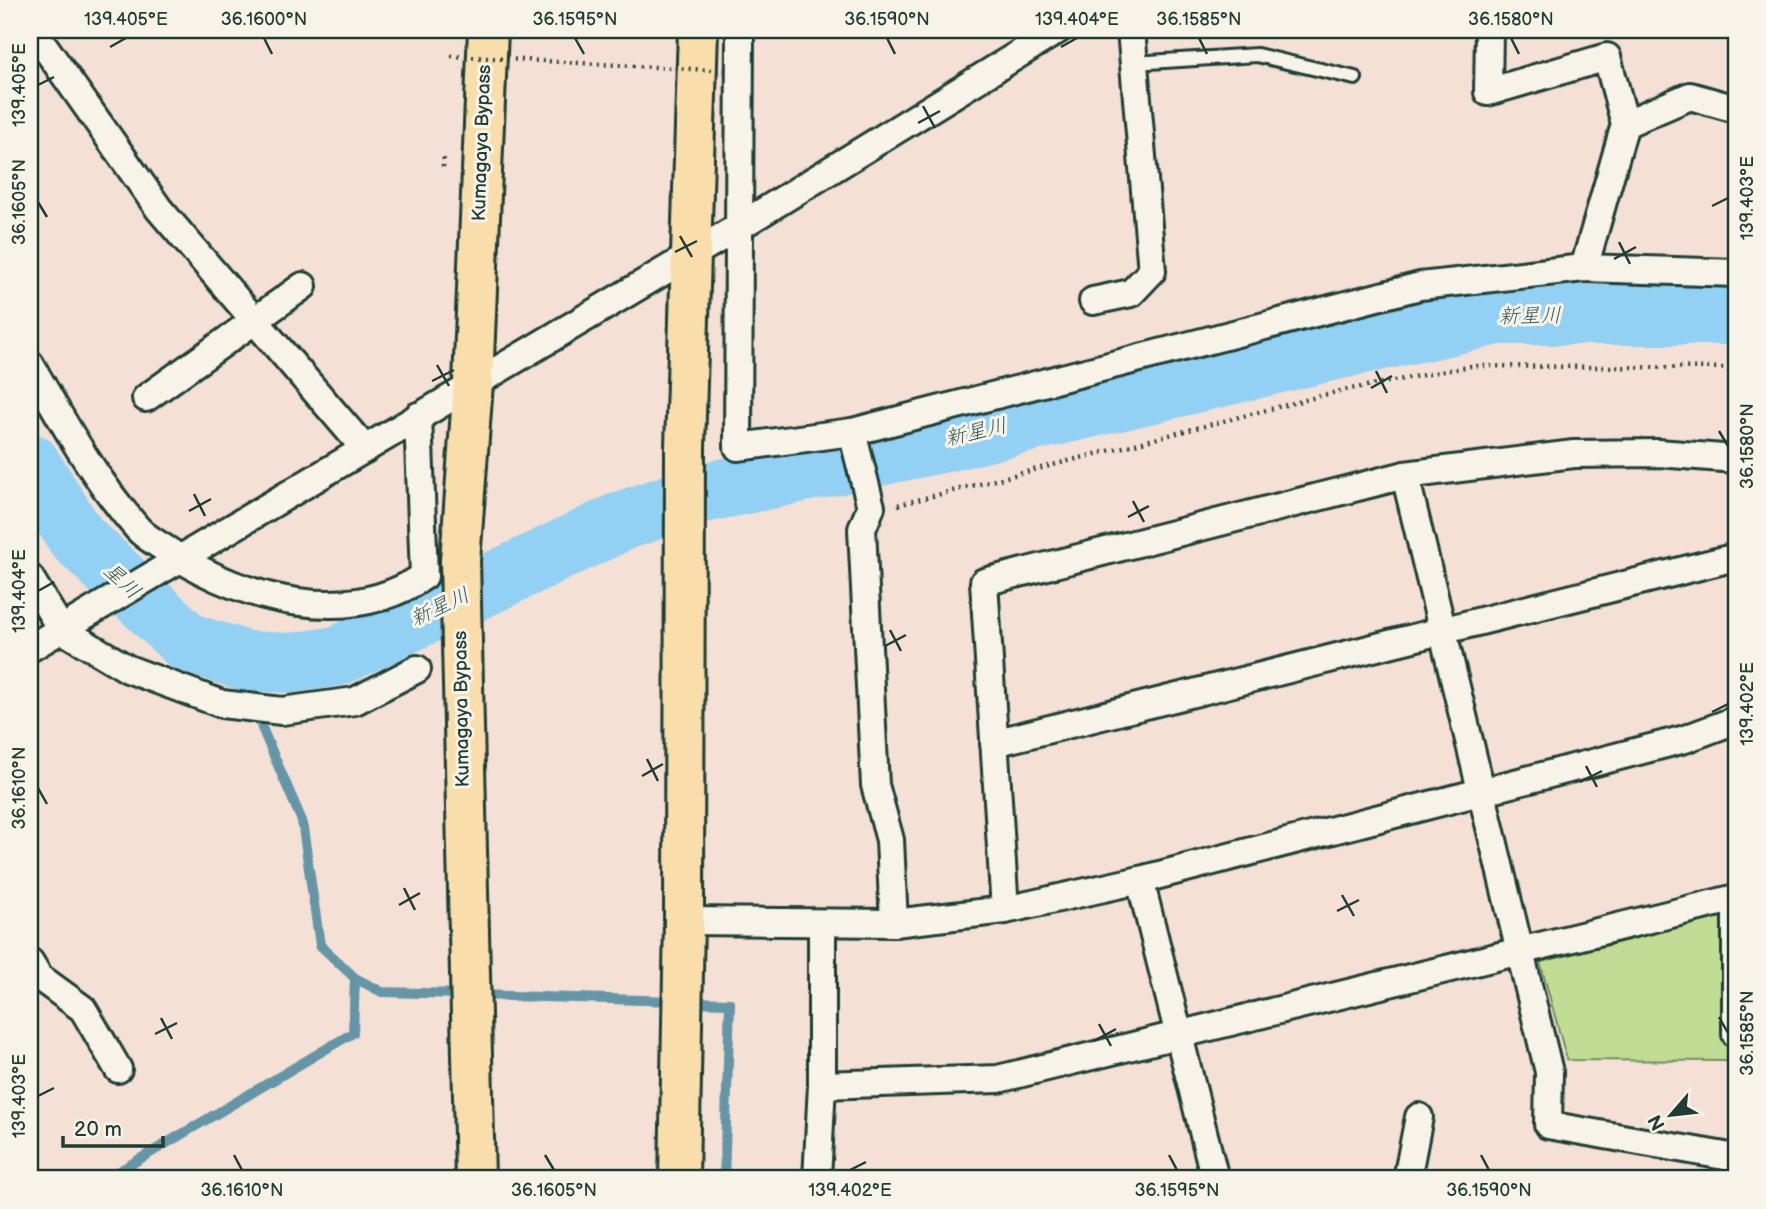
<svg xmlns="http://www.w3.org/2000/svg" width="1766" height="1209" font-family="'Balsamiq Sans','Klee One',sans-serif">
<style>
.green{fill:#c1dc93;stroke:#708c64;stroke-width:2}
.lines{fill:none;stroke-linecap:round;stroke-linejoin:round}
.stream{stroke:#6596a7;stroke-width:10}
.river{stroke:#93d1f4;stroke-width:60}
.service-casing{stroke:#1f3d34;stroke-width:18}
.minor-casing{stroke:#1f3d34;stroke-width:32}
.trunk-casing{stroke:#1f3d34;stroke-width:44}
.path{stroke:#1f3d34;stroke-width:4.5;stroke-dasharray:2 5;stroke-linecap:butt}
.service{stroke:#f7f3e8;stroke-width:12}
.minor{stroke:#f7f3e8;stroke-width:26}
.trunk{stroke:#f9deab;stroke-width:38}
.path-bridge{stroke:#1f3d34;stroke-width:4.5;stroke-dasharray:2 5;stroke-linecap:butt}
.ticks{fill:none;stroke:#1f3d34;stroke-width:2.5}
.labels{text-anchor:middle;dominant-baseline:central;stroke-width:6;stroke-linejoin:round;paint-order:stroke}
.street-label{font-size:19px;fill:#1f3d34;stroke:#f7f3e8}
.water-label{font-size:21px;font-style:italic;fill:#365b5a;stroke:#f7f3e8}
.neatline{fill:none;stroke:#1f3d34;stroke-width:2.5}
.ticks-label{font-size:18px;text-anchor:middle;fill:#1f3d34}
</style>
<rect width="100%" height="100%" fill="#f4e0d4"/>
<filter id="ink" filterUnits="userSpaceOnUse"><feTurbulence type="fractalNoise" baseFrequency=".0143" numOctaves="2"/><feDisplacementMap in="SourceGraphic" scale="14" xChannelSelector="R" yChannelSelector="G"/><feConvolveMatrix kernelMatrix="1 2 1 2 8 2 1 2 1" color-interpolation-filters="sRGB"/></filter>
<g filter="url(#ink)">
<path class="green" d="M1728 915 1727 1061 1567 1060 1540 962Z"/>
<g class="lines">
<g class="stream">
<path d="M246 661 262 728 302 821 320 945 355 978 382 992 462 994"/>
<path d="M477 995 676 1001"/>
<path d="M691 1002 730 1003 724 1179"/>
<path d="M106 1179 353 1033 355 978"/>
</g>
<path class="river" d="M30 463 77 538 188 643 246 661 291 663 338 656 622 521 703 493 936 444 1326 352 1498 315H1736"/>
<defs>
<path id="service" d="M1134 63 1257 55 1355 78"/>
<g id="minor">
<path d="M33 30 159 209 365 449"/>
<path d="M740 30 738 447 852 432 1420 286 1584 268 1736 273"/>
<path d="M1489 30 1488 92 1607 57 1625 124 1584 268"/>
<path d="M1625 124 1690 96 1736 109"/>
<path d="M1093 301 1131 293 1152 271 1131 30"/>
<path d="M30 364C63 422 94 479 138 529 147 539 162 546 173 554 244 600 349 628 424 576L418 416"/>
<path d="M146 398 303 286"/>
<path d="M852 432 871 507 862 529 875 785 890 840 894 923"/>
<path d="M1405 475 1549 1072 1548 1125 1736 1158"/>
<path d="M30 578 61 629 128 669 222 704 282 711 355 701 417 669"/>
<path d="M30 648 740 226 1058 30"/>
<path d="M994 743 1736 557"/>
<path d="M1140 880 1215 1179"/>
<path d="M1005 910 984 582 1405 475 1574 454 1658 453 1736 459"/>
<path d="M684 921 894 923 1005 910 1140 880 1685 739 1736 720"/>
<path d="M30 962 39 977 83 1009 118 1069"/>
<path d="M822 1085 998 1079 1736 898V1034"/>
<path d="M817 1179 822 1085V923"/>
<path d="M1407 1179 1419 1117"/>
</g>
<g id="trunk">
<path d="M475 1179 460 561 473 383 488 30"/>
<path d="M679 1179 684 921 685 447 698 30"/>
</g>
</defs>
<use href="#service" class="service-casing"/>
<use href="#minor" class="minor-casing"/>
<use href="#trunk" class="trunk-casing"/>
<g class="path">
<path d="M443 167 444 154"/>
<path d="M898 505 1340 391 1471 366 1736 368"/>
</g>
<use href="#service" class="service"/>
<use href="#minor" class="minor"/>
<use href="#trunk" class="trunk"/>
<path class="path-bridge" d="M451 56 729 71"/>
</g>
</g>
<path class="ticks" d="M264 38 272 54M575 38 584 54M887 38 895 54M1199 38 1207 54M1511 38 1519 54M110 47 126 38M1061 47 1077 38M38 85 54 77M923 106 935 128M918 123 940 111M38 202 47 217M1712 206 1728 198M680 236 692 257M1619 242 1630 264M675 252 697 241M1614 259 1636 247M437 365 449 386M1376 371 1387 393M432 381 454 370M1371 388 1392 376M1719 431 1728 446M194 494 205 516M1133 501 1144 522M189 511 211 499M1128 517 1149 506M38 591 54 582M890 630 901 651M885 646 906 635M1712 712 1728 704M647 759 658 781M1586 766 1597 787M642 776 663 764M1580 782 1602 771M38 788 47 804M404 888 415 910M1342 895 1354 916M399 905 420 893M1337 911 1359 900M1719 1017 1728 1033M161 1018 172 1039M1099 1024 1111 1046M155 1034 177 1023M1094 1041 1116 1029M38 1096 54 1088M234 1155 242 1170M545 1155 554 1170M1169 1155 1177 1170M1481 1155 1489 1170M850 1170 866 1162"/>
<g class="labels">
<g class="street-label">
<text transform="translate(482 143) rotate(-88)">Kumagaya Bypass</text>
<text transform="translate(462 709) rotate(-91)">Kumagaya Bypass</text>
</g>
<g class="water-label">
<text transform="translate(1530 316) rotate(-1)">新星川</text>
<text transform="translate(976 432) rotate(-13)">新星川</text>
<text transform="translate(122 581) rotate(43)">星川</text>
<text transform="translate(440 607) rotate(-25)">新星川</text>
</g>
</g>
<rect width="1766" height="1209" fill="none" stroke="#f7f3e8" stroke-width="77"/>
<g transform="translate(1671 1115) rotate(242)" stroke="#f7f3e8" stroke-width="5" paint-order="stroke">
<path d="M0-5L12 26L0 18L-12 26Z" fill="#1f3d34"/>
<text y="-10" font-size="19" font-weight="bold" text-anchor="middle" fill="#1f3d34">N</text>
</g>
<path d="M63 1136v10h100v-10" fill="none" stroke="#1f3d34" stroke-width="3.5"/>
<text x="74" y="1136" font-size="21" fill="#1f3d34" stroke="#f7f3e8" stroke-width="5" paint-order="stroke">20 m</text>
<rect x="38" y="38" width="1690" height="1132" class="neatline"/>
<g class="ticks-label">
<text x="126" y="25">139.405°E</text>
<text x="264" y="25">36.1600°N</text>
<text x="575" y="25">36.1595°N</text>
<text x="887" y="25">36.1590°N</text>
<text x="1077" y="25">139.404°E</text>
<text x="1199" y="25">36.1585°N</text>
<text x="1511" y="25">36.1580°N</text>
<text transform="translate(19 85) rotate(-90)" y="6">139.405°E</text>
<text transform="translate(1747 198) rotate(-90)" y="6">139.403°E</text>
<text transform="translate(19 202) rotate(-90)" y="6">36.1605°N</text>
<text transform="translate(1747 446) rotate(-90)" y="6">36.1580°N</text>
<text transform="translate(19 591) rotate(-90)" y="6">139.404°E</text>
<text transform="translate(1747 704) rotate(-90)" y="6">139.402°E</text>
<text transform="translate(19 788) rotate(-90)" y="6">36.1610°N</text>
<text transform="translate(1747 1033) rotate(-90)" y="6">36.1585°N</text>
<text transform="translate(19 1096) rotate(-90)" y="6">139.403°E</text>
<text x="242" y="1196">36.1610°N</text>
<text x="554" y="1196">36.1605°N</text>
<text x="850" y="1196">139.402°E</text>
<text x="1177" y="1196">36.1595°N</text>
<text x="1489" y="1196">36.1590°N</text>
</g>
</svg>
